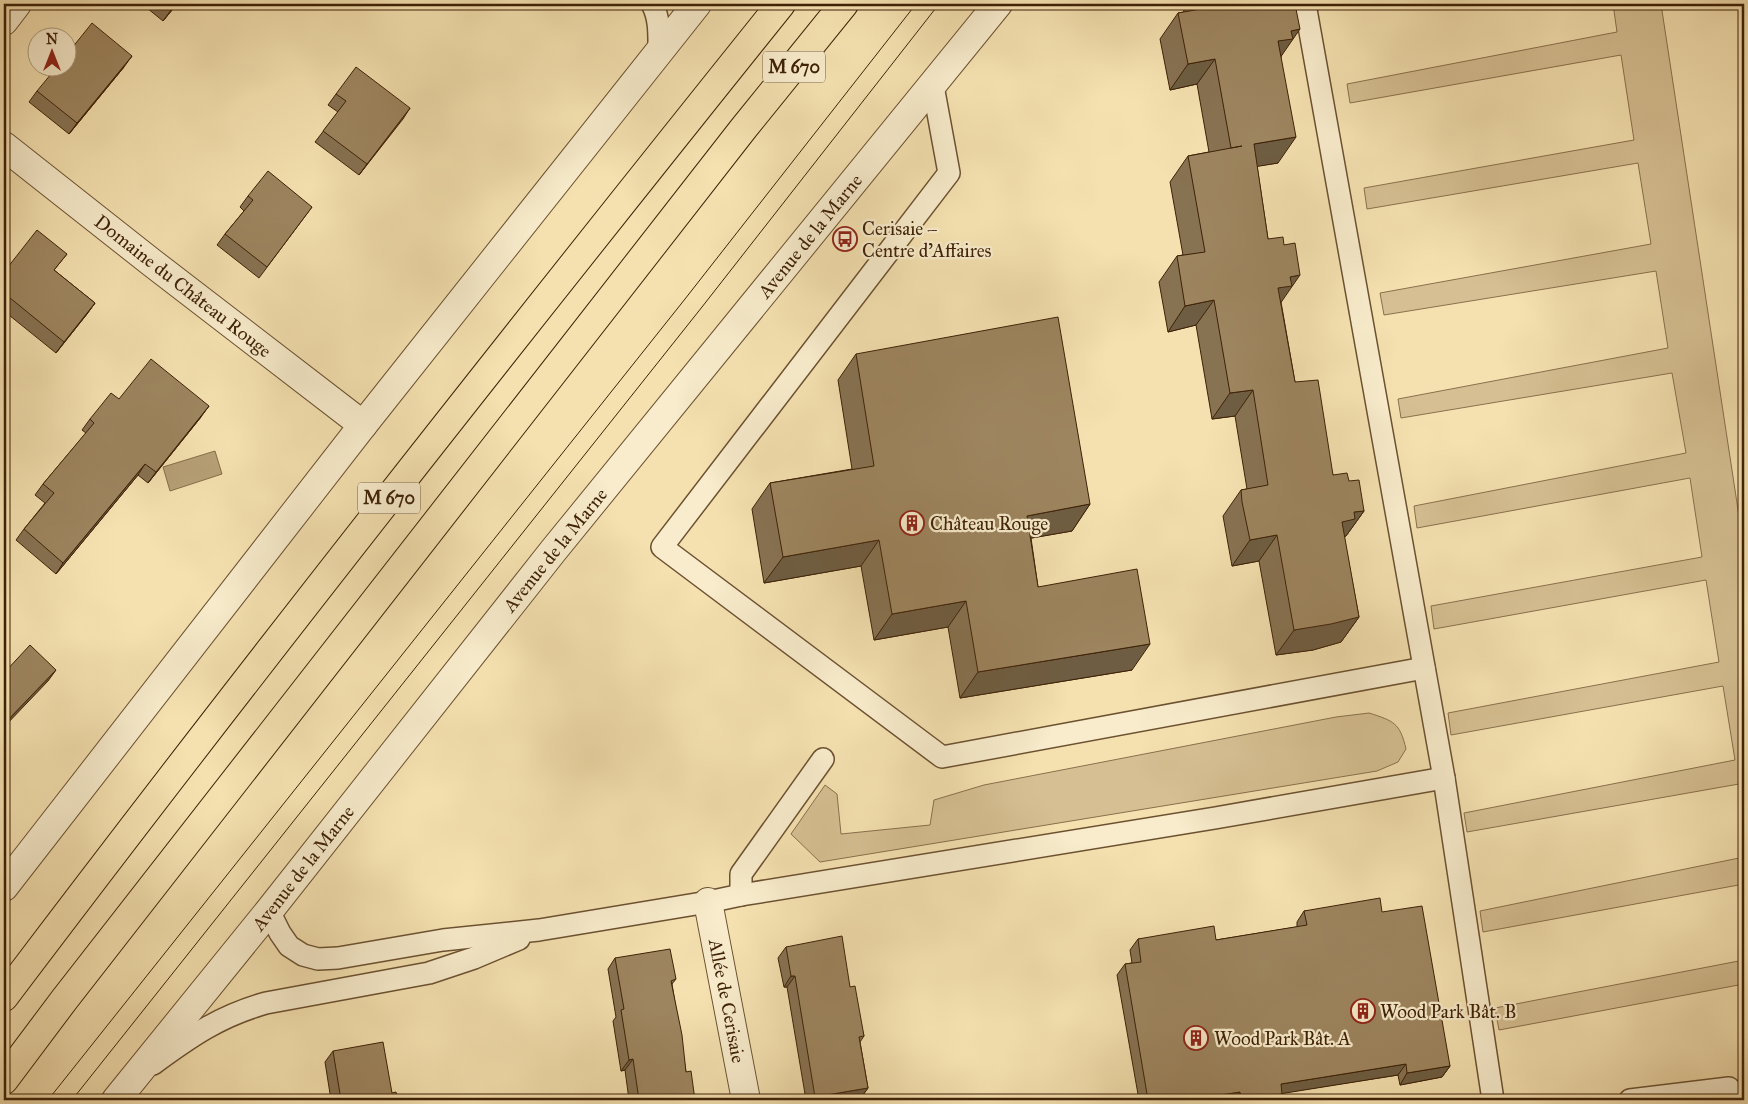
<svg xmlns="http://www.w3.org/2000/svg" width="1748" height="1104" font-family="'IM FELL Great Primer',serif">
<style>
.green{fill:#d6c093;stroke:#8a704d}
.water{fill:#b7a077;stroke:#876d4a}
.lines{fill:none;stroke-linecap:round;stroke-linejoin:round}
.service-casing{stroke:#6c5131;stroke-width:24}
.minor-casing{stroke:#6c5131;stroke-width:30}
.tertiary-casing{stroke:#6c5131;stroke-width:30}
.primary-casing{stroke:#3e2107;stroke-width:30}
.service{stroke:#f8eccc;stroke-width:21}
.minor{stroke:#f8eccc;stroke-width:28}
.tertiary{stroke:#f8eccc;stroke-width:28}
.primary{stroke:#f5e1b0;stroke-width:28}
.tram{stroke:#3e2107;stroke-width:1}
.wall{fill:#877252;stroke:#3e2107}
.shaded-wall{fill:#6e5d42;stroke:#3e2107}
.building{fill:#9d855f;stroke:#3e2107}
.labels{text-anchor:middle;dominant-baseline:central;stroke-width:4.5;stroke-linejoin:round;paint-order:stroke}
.shield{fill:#f8eccc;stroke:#765e42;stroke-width:1}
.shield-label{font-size:18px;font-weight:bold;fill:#3e2107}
.poi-label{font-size:19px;fill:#3e2107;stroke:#f8eccc;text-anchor:start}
.street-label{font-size:19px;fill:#3e2107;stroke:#f8eccc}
</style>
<rect width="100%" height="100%" fill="#f5e1b0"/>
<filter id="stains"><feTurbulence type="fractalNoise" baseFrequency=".004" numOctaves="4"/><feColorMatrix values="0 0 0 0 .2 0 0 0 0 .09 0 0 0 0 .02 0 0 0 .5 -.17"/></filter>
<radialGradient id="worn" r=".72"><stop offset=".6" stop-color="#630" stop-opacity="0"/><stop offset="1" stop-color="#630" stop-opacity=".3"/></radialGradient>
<g class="green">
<path d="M1613 4H1661L1744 549V815L1739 784 1467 832 1464 813 1735 760 1723 686 1451 735 1448 713 1719 662 1706 580 1434 629 1431 606 1702 557 1690 478 1417 528 1414 506 1686 453 1672 373 1401 418 1398 399 1668 348 1656 271 1384 315 1380 293 1651 244 1638 163 1367 209 1364 188 1634 140 1621 55 1350 103 1347 84 1617 32Z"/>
<path d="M1369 713C1394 721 1400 723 1406 749L1398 762 1377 771 820 862 791 834 825 785 837 794 841 834 930 825 934 800 984 785 1336 717Z"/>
<path d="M1744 857V884L1483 932 1480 911Z"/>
<path d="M1744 960V984L1499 1030 1495 1008Z"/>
</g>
<path class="water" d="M215 451 222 474 170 491 163 467Z"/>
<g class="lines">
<defs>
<g id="service">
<path d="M652 4C660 18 659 36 659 51"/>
<path d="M1305 4 1444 778 1493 1100"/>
<path d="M933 86 949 173 662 547 942 757 1424 668"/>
<path d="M741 895V874L823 759"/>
<path d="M269 911 280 933 289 946 303 955 318 959 338 958 443 940 539 930 708 902 741 895 1215 818 1444 778"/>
<path d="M153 1064C191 1036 220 1016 266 1003L429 973 474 958 519 939"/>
<path d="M1630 1100 1729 1088 1731 1100"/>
</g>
<g id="minor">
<path d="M4 21 17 4"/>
<path d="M4 146 151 262 363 425"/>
<path d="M708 902 746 1100"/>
</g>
<g id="tertiary">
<path d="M4 887 363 425 697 4"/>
<path d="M116 1100 269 911 553 551 998 4"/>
</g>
<g id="primary">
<path d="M4 997C257 662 518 332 781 4"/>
<path d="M4 1080 64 1000 743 129 844 4"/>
</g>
</defs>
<use href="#service" class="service-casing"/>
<use href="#minor" class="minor-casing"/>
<use href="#tertiary" class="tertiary-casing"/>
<use href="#primary" class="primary-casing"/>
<use href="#service" class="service"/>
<use href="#minor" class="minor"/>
<use href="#tertiary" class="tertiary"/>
<use href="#primary" class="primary"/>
<g class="tram">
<path d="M48 1100 685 299 916 4"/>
<path d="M72 1100 702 307 939 4"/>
</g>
</g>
<g class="wall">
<path d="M142 4H177L163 21Z"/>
<path d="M1183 4H1295L1282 55 1281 56 1278 163 1257 166 1268 239 1282 301 1281 302 1295 382 1333 475 1349 481 1364 511 1346 536 1344 537 1359 617 1341 642 1313 650 1276 655 1259 561 1232 566 1225 527 1223 516 1241 490 1247 489 1235 416 1212 419 1196 325 1168 332 1159 282 1177 256 1183 255 1170 182 1188 156 1209 152 1197 84 1170 90 1160 39 1178 13 1184 12Z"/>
<path d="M124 67 69 134 29 102 37 91Z"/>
<path d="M336 94 410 108 359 175 315 142 338 112 328 105Z"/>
<path d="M248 196 312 207 259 278 217 245 225 234 244 211 240 207Z"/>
<path d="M67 254 54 270 95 303 87 314 56 353 4 311V272Z"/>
<path d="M856 354 1090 504 1072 531 1031 538 1038 587 1132 670 960 698 948 627 874 640 861 566 764 583 752 509 770 483 852 469 838 380Z"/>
<path d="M119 399 201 417 148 483 138 475 56 574 16 540 24 529 45 503 35 495 43 484 86 433 82 430 90 419Z"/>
<path d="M1304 911 1382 912 1450 1066 1442 1077 1400 1085 1398 1075 1282 1093V1094L1278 1100H1139L1117 975 1125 964 1132 963 1130 950 1138 939 1216 940 1297 927V922Z"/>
<path d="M786 947 850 987 864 1036 860 1042 868 1088 860 1099 852 1100H806L787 987H784L778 958Z"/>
<path d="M615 958 676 979 672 984 686 1072 695 1100H629L625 1070 621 1071 613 1021 616 1017 608 969Z"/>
<path d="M333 1051 392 1093 398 1100H331L325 1062Z"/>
</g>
<g class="shaded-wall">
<path d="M176 4H177L163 21 171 10Z"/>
<path d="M1300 29 1282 55 1275 65 1278 41 1291 31Z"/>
<path d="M132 56 124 67 69 134 77 123Z"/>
<path d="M1215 59 1197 84 1170 90 1188 64Z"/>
<path d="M410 108 403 119 359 175 367 164Z"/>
<path d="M1296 137 1278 163 1236 170 1254 144Z"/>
<path d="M1300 275 1282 301 1274 312 1278 288 1290 277Z"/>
<path d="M1214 300 1196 325 1168 332 1185 306Z"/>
<path d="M95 303 87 314 56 353 64 342Z"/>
<path d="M1253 390 1235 416 1212 419 1230 393Z"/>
<path d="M209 406 201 417 148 483 156 472Z"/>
<path d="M145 464 138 475 56 574 63 563Z"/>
<path d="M1090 504 1072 531 1009 542 1027 516Z"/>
<path d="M1364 511 1346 536 1343 537 1342 522 1354 512Z"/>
<path d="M1277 535 1259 561 1232 566 1250 540Z"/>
<path d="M879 540 861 566 764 583 783 557Z"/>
<path d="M966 601 948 627 874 640 892 614Z"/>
<path d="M1359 617 1341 642 1313 650 1276 655 1294 630Z"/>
<path d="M1150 644 1132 670 960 698 978 672Z"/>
<path d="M56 670 48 681 4 727V724Z"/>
<path d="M791 976H795L787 987H784Z"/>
<path d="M633 1059 625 1070 621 1071 629 1060Z"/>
<path d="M1406 1064 1398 1075 1273 1095 1281 1084Z"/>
<path d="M1450 1066 1442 1077 1400 1085 1407 1073Z"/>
<path d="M868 1088 860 1099 852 1100H813L815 1097Z"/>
<path d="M1240 1092 1234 1100H1189Z"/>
<path d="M1282 1094 1278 1100H1245Z"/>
</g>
<g class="building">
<path d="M163 4H176L171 10Z"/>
<path d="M1205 4H1295L1300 29 1291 31 1293 39 1278 41 1296 137 1254 144 1268 239 1283 237 1284 245 1295 243 1300 275 1290 277 1292 286 1278 288 1295 382 1318 380 1333 475 1347 473 1349 481 1359 480 1364 511 1354 512 1355 519 1342 522 1359 617 1331 624 1294 630 1277 535 1250 540 1242 502 1241 490 1268 485 1253 390 1230 393 1214 300 1185 306 1177 256 1205 252 1188 156 1242 146 1231 148 1215 59 1188 64 1178 13 1206 8Z"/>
<path d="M92 23 132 56 77 123 37 91 56 68H68V53Z"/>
<path d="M356 67 410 108 367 164 323 131 346 101 336 94Z"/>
<path d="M268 171 312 207 267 267 225 234 253 200 248 196Z"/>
<path d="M37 230 67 254 54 270 95 303 64 342 4 293V272Z"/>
<path d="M1058 317 1090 504 1027 516 1038 587 1137 569 1150 644 978 672 966 601 892 614 879 540 783 557 770 483 874 466 856 354Z"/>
<path d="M151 359 209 406 156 472 145 464 63 563 24 529 54 493 43 484 94 423 90 419 111 393 119 399Z"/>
<path d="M30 645 56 670 4 724V673Z"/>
<path d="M4 726 7 730 4 733Z"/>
<path d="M1380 898 1382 912 1422 906 1450 1066 1407 1073 1406 1064 1281 1084 1282 1094 1245 1100H1241L1240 1092 1189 1100H1148L1125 964 1141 962 1138 939 1214 926 1216 940 1307 925 1304 911Z"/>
<path d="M842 936 850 987 855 986 864 1036 859 1037 868 1088 815 1097 795 976H791L786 947Z"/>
<path d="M670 949 676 979 671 981 682 1035 686 1072 691 1071 695 1100H639L633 1059 629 1060 621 1010 624 1009 615 958Z"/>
<path d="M383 1042 392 1093 396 1092 398 1100H341L333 1051Z"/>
</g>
<defs>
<symbol id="bus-ring" viewBox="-11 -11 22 22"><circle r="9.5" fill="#f8eccc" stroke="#8f2418" stroke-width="1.5"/><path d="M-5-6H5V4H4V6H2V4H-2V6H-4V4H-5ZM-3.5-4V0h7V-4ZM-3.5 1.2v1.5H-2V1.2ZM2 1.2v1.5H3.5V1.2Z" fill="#8f2418"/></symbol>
<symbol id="building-ring" viewBox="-11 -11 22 22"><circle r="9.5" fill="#f8eccc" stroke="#8f2418" stroke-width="1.5"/><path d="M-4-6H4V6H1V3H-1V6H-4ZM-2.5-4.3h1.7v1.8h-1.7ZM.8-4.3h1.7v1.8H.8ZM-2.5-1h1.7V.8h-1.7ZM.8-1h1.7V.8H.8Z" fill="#8f2418"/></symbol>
</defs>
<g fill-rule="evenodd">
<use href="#bus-ring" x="831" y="225" width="28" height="28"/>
<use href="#building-ring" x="898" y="509" width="28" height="28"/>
<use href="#building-ring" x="1349" y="997" width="28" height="28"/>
<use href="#building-ring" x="1182" y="1024" width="28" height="28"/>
</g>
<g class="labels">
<g class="shield">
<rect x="763" y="51.5" width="62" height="31" rx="4"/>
<rect x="358" y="482.5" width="62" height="31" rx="4"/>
</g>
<g class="shield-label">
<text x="794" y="67">M 670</text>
<text x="389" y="498">M 670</text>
</g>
<g class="poi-label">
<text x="862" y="228">Cerisaie –<tspan x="862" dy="22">Centre d'Affaires</tspan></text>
<text x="930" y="523">Château Rouge</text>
<text x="1380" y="1011">Wood Park Bât. B</text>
<text x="1214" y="1038">Wood Park Bât. A</text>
</g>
<g class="street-label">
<text transform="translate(810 236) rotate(-51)">Avenue de la Marne</text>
<text transform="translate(183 286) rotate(38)">Domaine du Château Rouge</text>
<text transform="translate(555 550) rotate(-51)">Avenue de la Marne</text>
<text transform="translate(303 868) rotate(-52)">Avenue de la Marne</text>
<text transform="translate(727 1001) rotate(79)">Allée de Cerisaie</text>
</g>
</g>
<rect width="1748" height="1104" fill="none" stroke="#f5e1b0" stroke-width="20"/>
<rect x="5" y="5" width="1738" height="1094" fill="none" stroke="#3e2107" stroke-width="2.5"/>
<rect x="10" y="10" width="1728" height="1084" fill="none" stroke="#3e2107"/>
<g transform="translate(52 52)"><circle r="24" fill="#f8eccc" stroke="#ae9b7d"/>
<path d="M0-4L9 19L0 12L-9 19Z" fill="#8f2418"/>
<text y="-8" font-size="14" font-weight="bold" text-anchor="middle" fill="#3e2107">N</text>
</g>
<rect width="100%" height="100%" filter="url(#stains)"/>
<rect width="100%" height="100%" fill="url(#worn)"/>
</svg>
